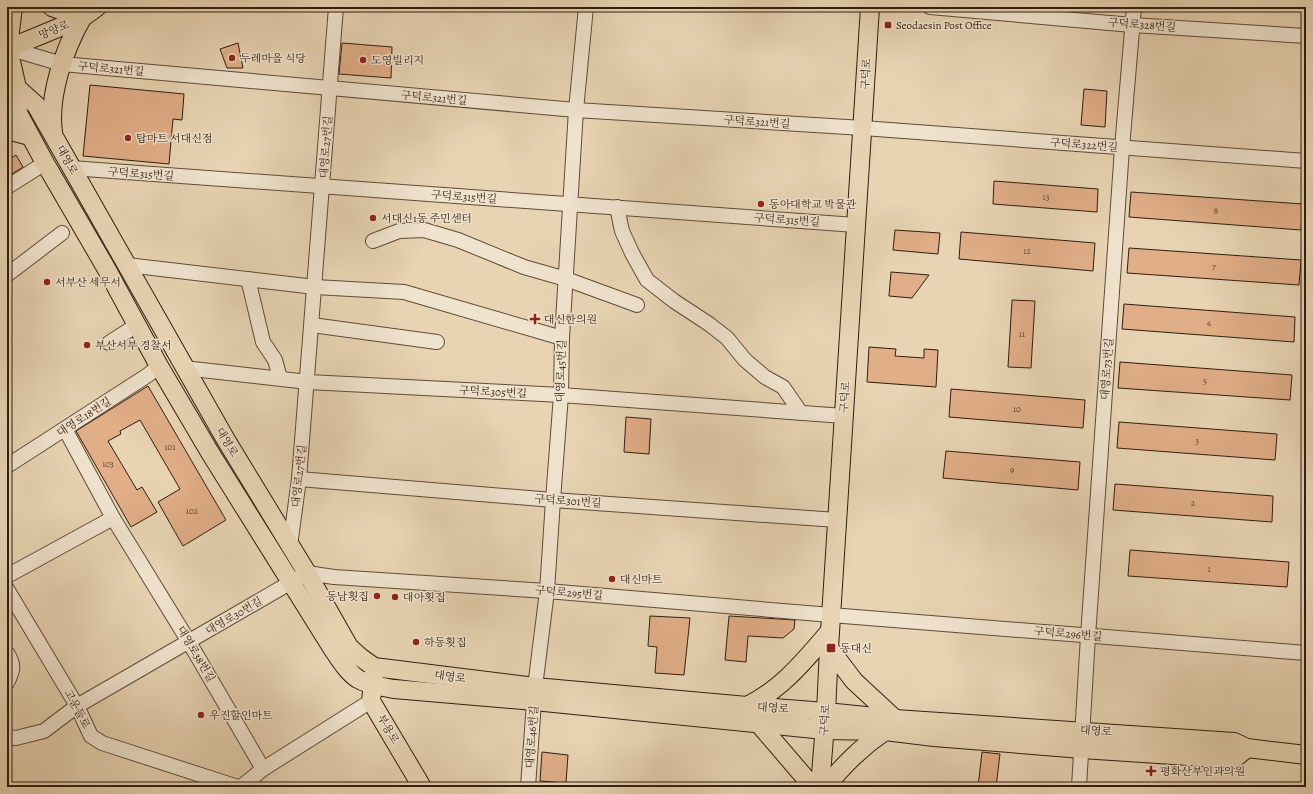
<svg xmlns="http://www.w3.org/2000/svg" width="1313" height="794" font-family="Alegreya,'Noto Serif KR',serif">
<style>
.building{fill:#e0ae87;stroke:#311d10}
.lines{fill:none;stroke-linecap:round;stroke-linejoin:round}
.minor-casing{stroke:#5f4b39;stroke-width:16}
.major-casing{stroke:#311d10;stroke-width:20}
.minor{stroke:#f0e3ce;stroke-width:14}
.major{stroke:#e8d4b3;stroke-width:18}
.poi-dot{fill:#8f2418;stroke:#f0e3ce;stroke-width:1.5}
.labels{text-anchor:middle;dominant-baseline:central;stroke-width:3;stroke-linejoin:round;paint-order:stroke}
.number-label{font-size:9px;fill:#5d412e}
.poi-label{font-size:11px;fill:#311d10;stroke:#f0e3ce;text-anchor:start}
.street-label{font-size:11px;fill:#311d10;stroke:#f0e3ce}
</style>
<rect width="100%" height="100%" fill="#e8d4b3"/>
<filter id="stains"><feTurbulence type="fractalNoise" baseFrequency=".005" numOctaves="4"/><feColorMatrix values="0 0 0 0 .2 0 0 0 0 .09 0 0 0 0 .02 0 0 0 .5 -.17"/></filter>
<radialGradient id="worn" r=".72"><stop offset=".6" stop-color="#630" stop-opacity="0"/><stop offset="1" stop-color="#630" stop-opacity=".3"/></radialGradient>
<g class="building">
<path d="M238 43 243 68H227L220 49Z"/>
<path d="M342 43 392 47 391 78 339 74Z"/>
<path d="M90 85 184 94 182 120 173 119 169 164 83 156Z"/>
<path d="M1084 89 1107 91 1105 127 1081 125Z"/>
<path d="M16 155 23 167 7 177V161Z"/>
<path d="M994 181 1098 189 1097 212 993 204Z"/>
<path d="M1131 192 1303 204 1301 230 1129 217Z"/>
<path d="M895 230 940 233 938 254 893 250Z"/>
<path d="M961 232 1095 243 1093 271 959 259Z"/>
<path d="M1129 248 1301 260 1299 285 1127 273Z"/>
<path d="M891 272 929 275 912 298 889 296Z"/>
<path d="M1012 300 1035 301 1031 368 1008 367Z"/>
<path d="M1124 304 1295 317 1294 342 1122 329Z"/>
<path d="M869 347 896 349 895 356 924 358V349L938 350 936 387 867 382Z"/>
<path d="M1120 362 1292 375 1290 400 1118 388Z"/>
<path d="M148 386 226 520 183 546 158 502 180 489 140 420 120 431 121 434 108 441 137 490 142 487 157 512 131 527 76 431Z"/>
<path d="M951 389 1085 400 1083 428 949 417Z"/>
<path d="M626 417 651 419 649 454 624 452Z"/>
<path d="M1119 422 1277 434 1275 460 1117 448Z"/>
<path d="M946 451 1080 462 1078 490 943 478Z"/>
<path d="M1115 484 1273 496 1272 522 1113 510Z"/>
<path d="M1130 550 1289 562 1287 587 1128 576Z"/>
<path d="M650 616 690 618 684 675 655 673 657 647 648 646Z"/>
<path d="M729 616 795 620 794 629 783 638 748 636 746 662 725 660Z"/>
<path d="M542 752 568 755 566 783 540 781Z"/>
<path d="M982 752 1000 754 996 787H978Z"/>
</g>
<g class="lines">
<defs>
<g id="minor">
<path d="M930 7 1132 25 1306 36"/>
<path d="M8 48 62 64 576 110 863 128 1306 161"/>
<path d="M71 168 856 225"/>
<path d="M7 187 45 163"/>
<path d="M617 207 622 231 632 253 647 280 674 301 709 324 727 338 745 360 765 377 783 387 801 413"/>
<path d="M373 241 399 231 424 230 458 240 524 267 566 279 637 305"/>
<path d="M127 265 315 287 404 292 562 338"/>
<path d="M7 275 62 233"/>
<path d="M248 279 263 342 275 360 280 378"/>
<path d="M312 325 437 342"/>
<path d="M109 343 137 325"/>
<path d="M184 368 308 382 561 395 844 416"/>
<path d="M65 429 113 518 189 642 263 769"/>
<path d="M7 466 148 375 159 366"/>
<path d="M299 479 553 500 837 520"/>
<path d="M290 546 299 479 336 7"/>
<path d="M7 576 113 518"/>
<path d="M7 589 77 706 91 736 102 743 238 787"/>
<path d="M7 653C15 665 13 671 7 683"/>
<path d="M7 737 16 738 44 731 77 706 307 573 334 577 547 591 831 615 1306 653"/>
<path d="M241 787 263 769 371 701"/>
<path d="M528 787 535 687 547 591 553 500 561 395 562 338 576 110 586 7"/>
<path d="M1079 787 1088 636 1122 148 1134 7"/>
</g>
<g id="major">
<path d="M13 7 8 48 17 88 18 113 45 163 106 268 159 366 209 451 332 648C339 658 347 672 358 679 368 685 383 687 394 689L534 701 824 730 885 731 934 737 1082 749 1234 759 1247 748"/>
<path d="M52 7 82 18C64 50 48 96 53 132"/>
<path d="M7 49 82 18 97 7"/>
<path d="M17 88 36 105 226 440 307 573 349 647 360 657 374 667 535 687 747 706 826 712 895 719 1234 742 1247 748 1306 755"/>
<path d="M7 130 30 136"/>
<path d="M829 648 854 681 895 719"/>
<path d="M374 673 371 701 422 787"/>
<path d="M747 706C782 689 805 660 830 631"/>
<path d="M759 724 813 787"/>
<path d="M820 787 826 712 829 648 870 7"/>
<path d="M825 787C845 764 860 748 885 731"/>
</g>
</defs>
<use href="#minor" class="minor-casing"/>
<use href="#major" class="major-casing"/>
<use href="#minor" class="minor"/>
<use href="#major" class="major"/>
</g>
<g class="poi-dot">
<rect x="884" y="21" width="8" height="8" rx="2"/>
<circle cx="232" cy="58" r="4"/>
<circle cx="363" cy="60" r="4"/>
<circle cx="128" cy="138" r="4"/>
<circle cx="761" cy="204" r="4"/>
<circle cx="373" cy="218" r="4"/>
<circle cx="47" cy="282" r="4"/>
<path d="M533 313h4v4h4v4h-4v4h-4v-4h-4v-4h4z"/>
<circle cx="87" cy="345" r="4"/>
<circle cx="612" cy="579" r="4"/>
<circle cx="377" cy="596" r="4"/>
<circle cx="395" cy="597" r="4"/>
<circle cx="416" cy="642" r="4"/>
<rect x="826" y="643" width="10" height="10" rx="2"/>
<circle cx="201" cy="715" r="4"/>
<path d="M1149 765h4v4h4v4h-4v4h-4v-4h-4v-4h4z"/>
</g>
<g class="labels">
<g class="number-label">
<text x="1046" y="197">13</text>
<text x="1216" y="211">8</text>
<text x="1027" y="251">12</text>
<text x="1214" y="266">7</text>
<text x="1209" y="323">6</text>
<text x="1022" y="334">11</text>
<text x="1205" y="381">5</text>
<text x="1017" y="409">10</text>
<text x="1197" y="441">3</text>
<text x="170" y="447">101</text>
<text x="108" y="464">103</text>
<text x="1012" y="470">9</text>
<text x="1193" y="503">2</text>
<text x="192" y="511">102</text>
<text x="1209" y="569">1</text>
</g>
<g class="poi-label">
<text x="896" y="25">Seodaesin Post Office</text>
<text x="240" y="58">두레마을 식당</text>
<text x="371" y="60">도영빌리지</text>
<text x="136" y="138">탑마트 서대신점</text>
<text x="769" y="204">동아대학교 박물관</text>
<text x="381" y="218">서대신1동 주민센터</text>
<text x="55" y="282">서부산 세무서</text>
<text x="544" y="319">대신한의원</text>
<text x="95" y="345">부산서부 경찰서</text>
<text x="620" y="579">대신마트</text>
<text x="369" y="596" text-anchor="end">동남횟집</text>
<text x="403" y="597">대아횟집</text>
<text x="424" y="642">하동횟집</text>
<text x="840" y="648">동대신</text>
<text x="209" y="715">우진할인마트</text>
<text x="1160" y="771">평화산부인과의원</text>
</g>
<g class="street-label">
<text transform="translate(1142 25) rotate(4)">구덕로328번길</text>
<text transform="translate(54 30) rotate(-22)">망양로</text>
<text transform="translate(111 69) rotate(5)">구덕로321번길</text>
<text transform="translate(866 74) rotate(-87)">구덕로</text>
<text transform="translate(434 98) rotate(5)">구덕로321번길</text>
<text transform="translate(757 122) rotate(4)">구덕로321번길</text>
<text transform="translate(1084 145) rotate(4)">구덕로322번길</text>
<text transform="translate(326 147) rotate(-86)">대영로27번길</text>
<text transform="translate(67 160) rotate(61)">대영로</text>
<text transform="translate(141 174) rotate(4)">구덕로315번길</text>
<text transform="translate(464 197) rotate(4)">구덕로315번길</text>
<text transform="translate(787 220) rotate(4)">구덕로315번길</text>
<text transform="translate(1107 369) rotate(-86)">대영로73번길</text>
<text transform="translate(561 371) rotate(-88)">대영로45번길</text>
<text transform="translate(493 392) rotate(3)">구덕로305번길</text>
<text transform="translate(845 397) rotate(-86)">구덕로</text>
<text transform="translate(84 417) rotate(-33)">대영로18번길</text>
<text transform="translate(227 442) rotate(59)">대영로</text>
<text transform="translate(299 476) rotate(-84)">대영로27번길</text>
<text transform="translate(568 501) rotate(4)">구덕로301번길</text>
<text transform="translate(569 593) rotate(5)">구덕로295번길</text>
<text transform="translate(234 616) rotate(-30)">대영로30번길</text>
<text transform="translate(1068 634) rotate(5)">구덕로296번길</text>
<text transform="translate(196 654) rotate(59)">대영로38번길</text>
<text transform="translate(450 677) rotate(7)">대영로</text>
<text transform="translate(773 708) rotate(4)">대영로</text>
<text transform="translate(77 709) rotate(62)">고운들로</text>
<text transform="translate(825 720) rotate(-86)">구덕로</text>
<text transform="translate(388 729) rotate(60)">부용로</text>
<text transform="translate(1096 731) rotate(4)">대영로</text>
<text transform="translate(532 737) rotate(-86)">대영로46번길</text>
</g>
</g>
<rect width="1313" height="794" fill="none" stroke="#e8d4b3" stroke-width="24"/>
<rect x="8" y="8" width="1297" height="778" fill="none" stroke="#311d10" stroke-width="2"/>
<rect x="12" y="12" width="1289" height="770" fill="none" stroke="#311d10"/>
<rect width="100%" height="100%" filter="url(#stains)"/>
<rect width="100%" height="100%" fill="url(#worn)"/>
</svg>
